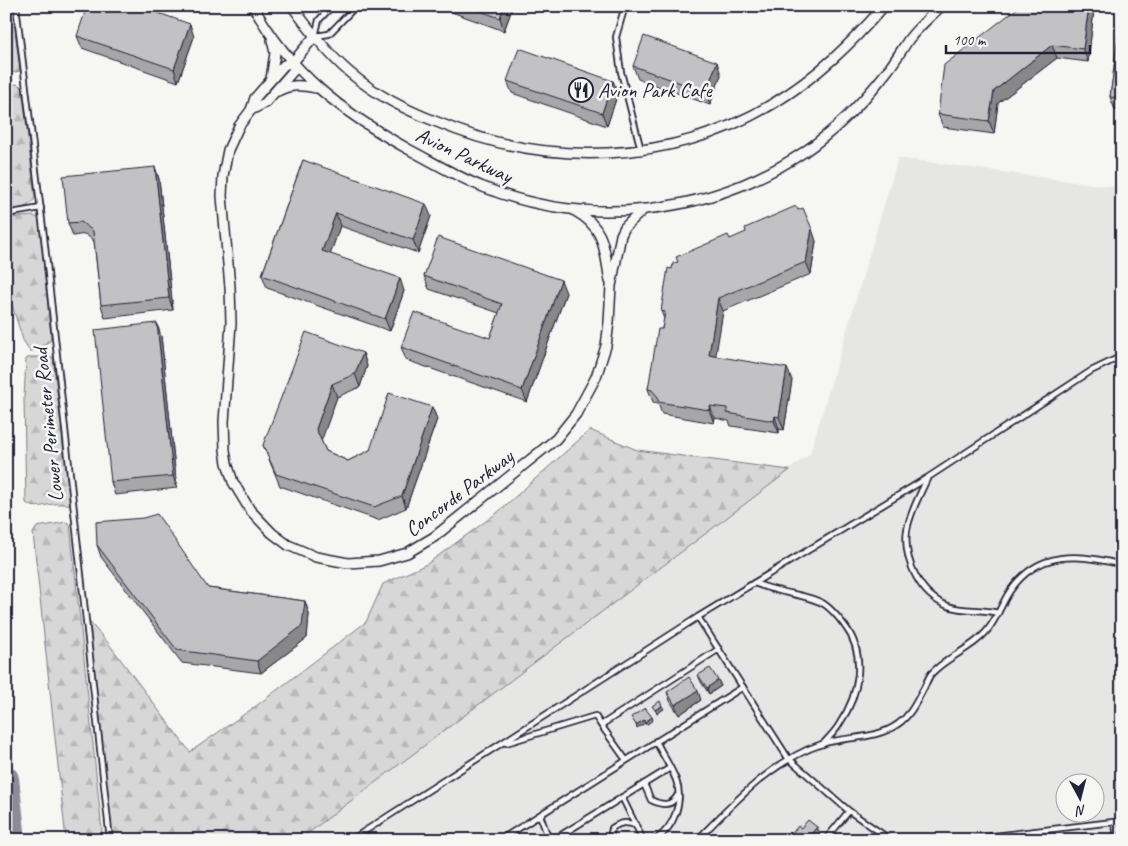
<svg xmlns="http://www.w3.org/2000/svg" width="1128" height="846" font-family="Caveat,sans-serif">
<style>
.built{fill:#e6e6e4;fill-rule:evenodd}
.forest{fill:url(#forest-firs);stroke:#7c7c89}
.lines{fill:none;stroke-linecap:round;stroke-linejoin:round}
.taxiway{stroke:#8c8c96;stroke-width:26}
.service-casing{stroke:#22223b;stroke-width:8}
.minor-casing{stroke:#22223b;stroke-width:12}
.service{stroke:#f6f6f2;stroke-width:4.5}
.minor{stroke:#f6f6f2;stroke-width:9}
.wall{fill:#a7a7a9;stroke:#22223b}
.shaded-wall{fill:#888889;stroke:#22223b}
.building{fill:#c2c2c4;stroke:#22223b}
.labels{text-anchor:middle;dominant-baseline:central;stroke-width:5;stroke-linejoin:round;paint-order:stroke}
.poi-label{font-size:21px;fill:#22223b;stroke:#f6f6f2;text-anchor:start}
.street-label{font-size:21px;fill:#22223b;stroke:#f6f6f2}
</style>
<defs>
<pattern id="forest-firs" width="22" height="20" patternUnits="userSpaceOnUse" patternTransform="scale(1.25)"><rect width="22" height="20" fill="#d7d7d7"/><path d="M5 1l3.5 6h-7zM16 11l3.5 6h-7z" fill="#b8b8b9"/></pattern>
</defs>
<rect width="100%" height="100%" fill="#f6f6f2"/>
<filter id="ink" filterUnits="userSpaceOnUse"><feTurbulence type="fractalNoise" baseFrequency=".02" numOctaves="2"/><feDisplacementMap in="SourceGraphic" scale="10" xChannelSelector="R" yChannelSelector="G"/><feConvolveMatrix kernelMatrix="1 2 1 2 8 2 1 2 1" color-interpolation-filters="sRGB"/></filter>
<g filter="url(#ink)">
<path class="built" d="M898 158 1122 188V840H299L810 454ZM1066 784H1096V814H1066Z"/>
<g class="forest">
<path d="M6 6H12L20 71 6 74Z"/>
<path d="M17 84 22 87 35 198C29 209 17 209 6 210V86Z"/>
<path d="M34 216 39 219 51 336 50 341 33 351H30L23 340 6 286V218Z"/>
<path d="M30 357H53L70 504C64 505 59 503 53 504 43 505 36 510 26 503L24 398 26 359Z"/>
<path d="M590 430 637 450 790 470 299 840H110L85 617 109 644 190 752 256 706 366 622 383 584 427 564 497 513Z"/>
<path d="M67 522 70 525 103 840H66L33 533 37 527Z"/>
</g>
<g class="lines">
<path class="taxiway" d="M6 779 13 840"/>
<defs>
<g id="service">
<path d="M16 6 44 237 110 840"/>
<path d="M332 6 319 20 315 36 329 34 355 7"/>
<path d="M625 6 616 37 621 72 641 150"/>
<path d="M6 214 41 208"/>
<path d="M927 479C920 495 910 512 907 530 903 559 919 595 948 606 964 612 981 608 998 613"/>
<path d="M754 583C762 586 771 589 780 591 795 595 810 596 824 604 833 610 839 618 845 626 867 655 859 695 840 723 836 731 829 737 823 744"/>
<path d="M698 617 788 758 849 811 891 840"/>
<path d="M506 743 595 716 601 725"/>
<path d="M626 760 601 725 719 649"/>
<path d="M644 784 651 800C661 805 671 807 677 796"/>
<path d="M622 797 643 840"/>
<path d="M540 815 549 840"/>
<path d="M1115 822 1117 840"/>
<path d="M826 839 849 811"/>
<path d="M351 840 698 617 927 478 1091 371 1122 356"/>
<path d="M500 840 743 687"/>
<path d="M553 840 670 768"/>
<path d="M610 840 612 828C621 822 626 822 636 825"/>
<path d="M655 840C674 828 684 801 676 780 671 767 662 754 656 741"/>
<path d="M697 840C734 803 771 761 822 744 846 736 876 740 898 724 911 715 916 702 924 688 926 684 928 678 931 674 946 657 970 650 985 633 996 622 1001 604 1010 591 1038 550 1079 553 1122 565"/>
<path d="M959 840 1122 821"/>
</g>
<g id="minor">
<path d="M253 6C291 74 342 112 408 149 433 162 457 177 483 187 587 229 710 215 804 152 835 131 862 103 885 74 894 63 901 51 909 39 918 27 930 17 941 6"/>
<path d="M292 6C309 29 327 53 349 72 376 95 404 109 437 122 545 168 672 165 774 103 817 77 851 44 884 6"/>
<path d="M315 36 293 62 284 65 255 98 251 110 239 126 228 150 223 176 222 196 230 287 231 323 224 422 225 450 227 463 233 482 250 510 272 533 288 545 316 557 348 563 379 561 407 553 434 537 556 439 576 414 596 377 606 346 609 322 611 286 621 235 625 227 644 209"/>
<path d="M271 79 275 53 272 40"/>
<path d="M278 91C291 84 302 85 316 88"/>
<path d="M251 110 265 103 294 70 293 62"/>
<path d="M575 211C606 228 604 250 610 281"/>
</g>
</defs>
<use href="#service" class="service-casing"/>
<use href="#minor" class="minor-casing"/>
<use href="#service" class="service"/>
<use href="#minor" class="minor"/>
</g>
<g class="wall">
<path d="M435 6H513L504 31Z"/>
<path d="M1122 8V110H1115L1110 97Z"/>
<path d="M1094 10 1088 62 1057 58 998 103 994 134 943 127 938 114Z"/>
<path d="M77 36 194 37 178 82 82 48Z"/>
<path d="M633 66 721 75 710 105 638 79Z"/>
<path d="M507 81H613L618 93 607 126 512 93Z"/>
<path d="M303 160 431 216 418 253 340 226 330 254 404 291 390 331 267 288 262 275Z"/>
<path d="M155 167 159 179 173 310 105 318 101 305 94 241 85 234 73 236 68 223Z"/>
<path d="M730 239 816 241 811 274 723 311 715 356 792 380 784 430 779 429V433L731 426 729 421 715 418 714 423 662 414 659 406 657 403 653 402 648 389 664 319 661 311 672 269Z"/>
<path d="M424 276 566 293 527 402 406 360 401 347 490 338 499 313 429 289Z"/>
<path d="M161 336 177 488 115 495 111 482Z"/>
<path d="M363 353 367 366 360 387 337 397 321 440 326 451 348 461 370 450 432 407 437 419 406 508 378 520 280 486 263 445Z"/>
<path d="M97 545 208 588 305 601 309 614 307 638 261 673 182 663 101 557Z"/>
<path d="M698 675 718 680 721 686 709 694 701 682Z"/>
<path d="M667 692 701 700 679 715 670 701Z"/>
</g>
<g class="shaded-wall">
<path d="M504 6H513L504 31 500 18Z"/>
<path d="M1089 6H1093L1094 10 1088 62 1083 49Z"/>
<path d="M190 24 194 37 178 82 174 69Z"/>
<path d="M1052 45 1057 58 998 103 994 134 989 121 994 91Z"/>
<path d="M717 62 721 75 710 105 706 92Z"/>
<path d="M613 81 618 93 607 126 602 113Z"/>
<path d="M155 167 159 179 173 310 169 298Z"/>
<path d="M426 204 431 216 418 253 413 240Z"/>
<path d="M336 213 340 226 327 264 322 251Z"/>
<path d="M812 229 816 241 811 274 806 262Z"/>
<path d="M400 278 404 291 390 331 385 319Z"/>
<path d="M561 280 566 293 527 402 522 390Z"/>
<path d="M718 298 723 311 714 367 709 355Z"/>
<path d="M157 323 161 336 177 488 173 476Z"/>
<path d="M363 353 367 366 360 387 355 374Z"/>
<path d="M787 368 792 380 784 430 779 417Z"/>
<path d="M332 384 337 397 321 442 316 429Z"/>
<path d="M710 406 715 418 714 423 709 410Z"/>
<path d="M432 407 437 419 406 508 402 496Z"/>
<path d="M775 416 779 429V433L774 421Z"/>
<path d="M305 601 309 614 307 638 261 673 257 661Z"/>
<path d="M718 680 721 686 709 694 707 688Z"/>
<path d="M698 691 701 700 679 715 675 705Z"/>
<path d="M662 706 664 709 657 713 655 710Z"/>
<path d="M652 717 653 720 646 725 645 722Z"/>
<path d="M644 720 645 723 637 728 636 725Z"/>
<path d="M817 827 820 833 814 840H812L810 835Z"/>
</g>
<g class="building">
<path d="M87 6H138L190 24 174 69 77 36Z"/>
<path d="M466 6H504L500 18Z"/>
<path d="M1020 6H1089L1083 49 1052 45 994 91 989 121 938 114 944 65Z"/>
<path d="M1122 8V98L1110 97Z"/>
<path d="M644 36 717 62 706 92 633 66Z"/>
<path d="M519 48 613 81 602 113 507 81Z"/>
<path d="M303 160 426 204 413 240 336 213 322 251 400 278 385 319 262 275Z"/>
<path d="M155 167 169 298 101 305 93 231 81 222 68 223 63 176Z"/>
<path d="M796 206 798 210 803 208 812 229 806 262 718 298 709 355 787 368 779 417 775 416 774 421 727 413V408L710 406 709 410 658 402V397L652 390 648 389 658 329H662L665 312 661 311 668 268 672 269 673 263 678 262 676 257 728 235 730 239 746 232 745 228Z"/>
<path d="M438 237 561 280 522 390 401 347 414 312 490 338 502 304 424 276Z"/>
<path d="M157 323 173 476 111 482 95 330Z"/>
<path d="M306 332 363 353 355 374 332 384 316 429 326 451 348 461 370 450 389 393 432 407 402 496 374 507 276 474 263 445Z"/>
<path d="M157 514 208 588 305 601 302 626 257 661 177 650 97 545 96 522 143 518Z"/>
<path d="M710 668 718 680 707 688 698 675Z"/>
<path d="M689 677 698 691 675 705 667 692Z"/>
<path d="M660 701 662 706 655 710 652 706Z"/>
<path d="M645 708 652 717 645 722 644 720 636 725 631 717Z"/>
<path d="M808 820 817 827 810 835 813 838 812 840H795L790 836 798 826 801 828Z"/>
<path d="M1092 833 1093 840H1032Z"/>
</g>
</g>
<defs>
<symbol id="restaurant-ring" viewBox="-11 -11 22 22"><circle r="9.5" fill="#f6f6f2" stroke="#22223b" stroke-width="1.5"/><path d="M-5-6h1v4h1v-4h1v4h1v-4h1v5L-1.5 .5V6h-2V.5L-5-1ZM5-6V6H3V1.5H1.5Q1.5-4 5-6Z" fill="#22223b"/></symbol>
</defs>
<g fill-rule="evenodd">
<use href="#restaurant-ring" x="567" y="76" width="28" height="28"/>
</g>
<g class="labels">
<g class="poi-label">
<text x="598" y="90">Avion Park Cafe</text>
</g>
<g class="street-label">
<text transform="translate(464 155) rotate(25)">Avion Parkway</text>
<text transform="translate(48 425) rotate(-96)">Lower Perimeter Road</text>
<text transform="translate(459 493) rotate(-37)">Concorde Parkway</text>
</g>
</g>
<rect width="1128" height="846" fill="none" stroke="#f6f6f2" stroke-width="25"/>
<rect x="12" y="12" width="1103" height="821" fill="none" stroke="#22223b" stroke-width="2" filter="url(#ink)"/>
<g transform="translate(1080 798) rotate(173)"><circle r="24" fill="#f6f6f2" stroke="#a1a1a9"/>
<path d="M0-4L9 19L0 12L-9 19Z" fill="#22223b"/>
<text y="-8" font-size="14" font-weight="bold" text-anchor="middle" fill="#22223b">N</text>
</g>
<path d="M946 45v8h144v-8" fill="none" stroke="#22223b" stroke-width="2.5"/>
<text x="953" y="45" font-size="15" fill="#22223b" stroke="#f6f6f2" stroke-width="4" paint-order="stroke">100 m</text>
</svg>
